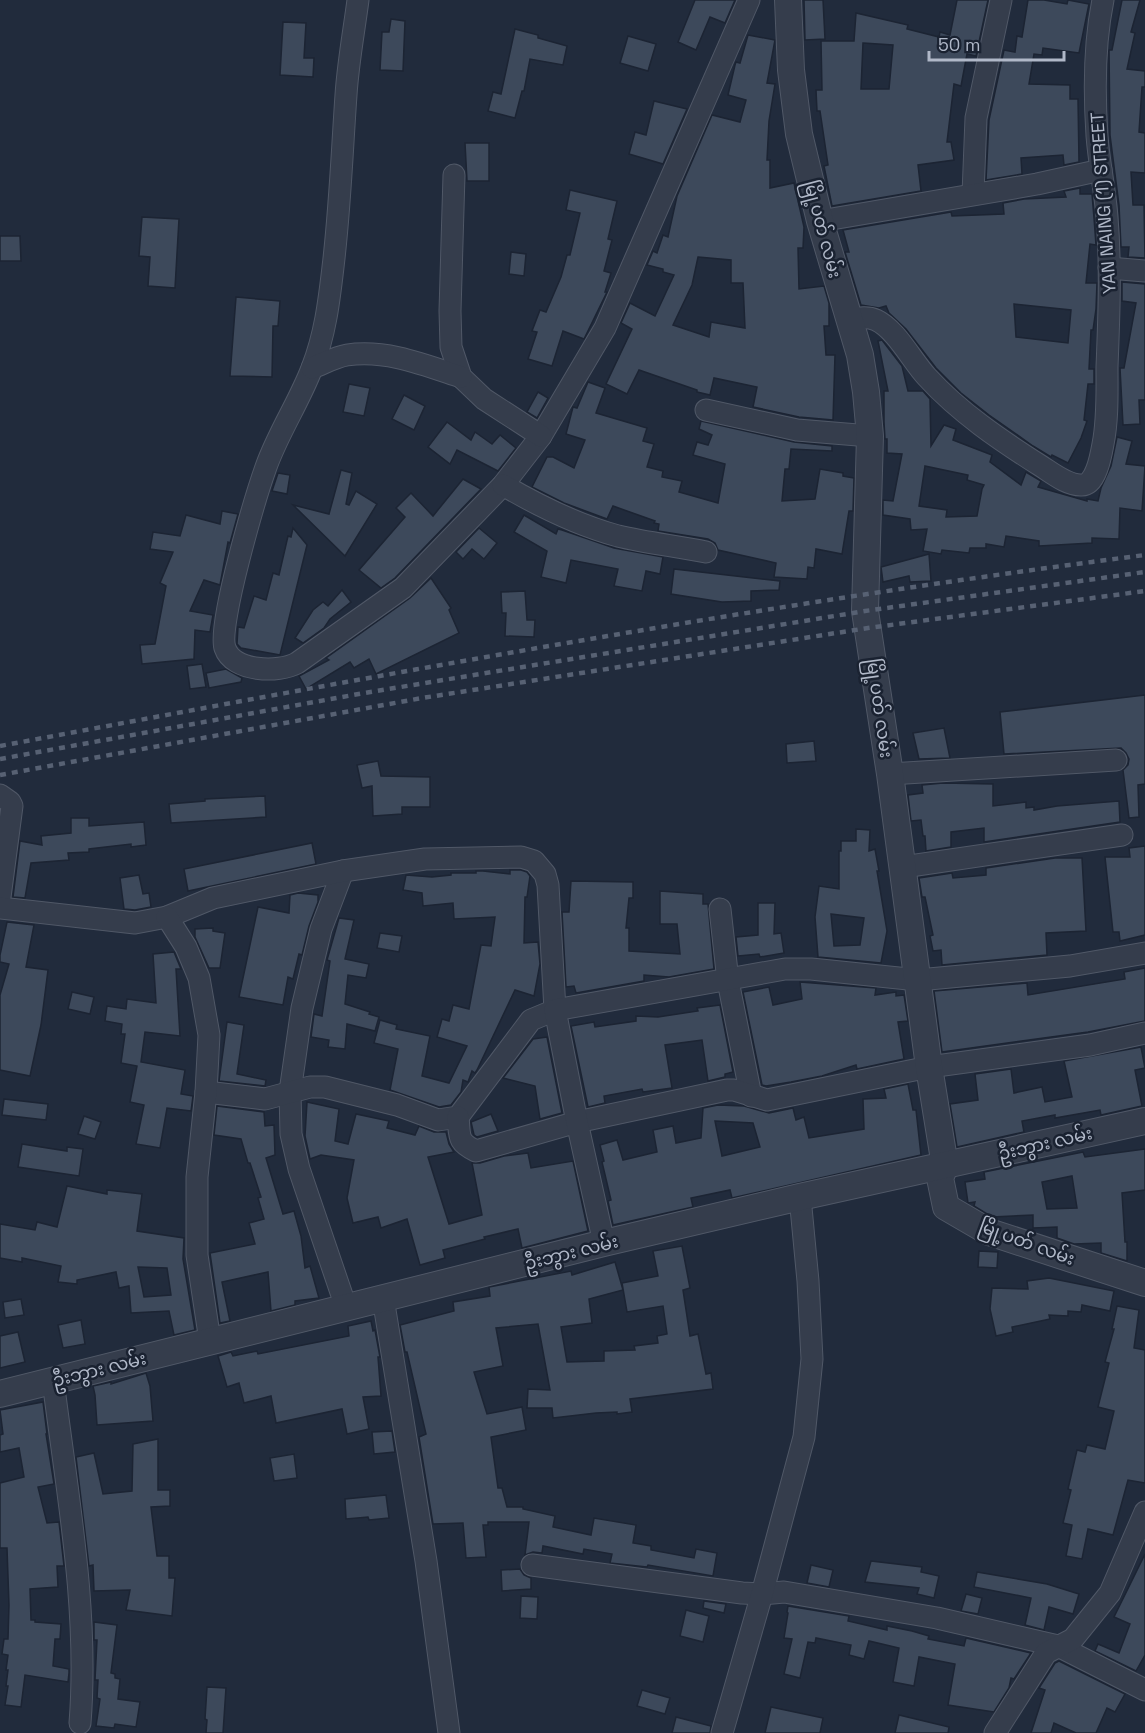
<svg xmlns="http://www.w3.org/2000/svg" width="1145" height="1733" font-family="'Space Grotesk','Noto Sans Myanmar',sans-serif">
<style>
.building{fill:#3d495b;stroke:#1c2433;stroke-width:1.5;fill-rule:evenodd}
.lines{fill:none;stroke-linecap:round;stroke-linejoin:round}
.minor-casing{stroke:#505867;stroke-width:23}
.tertiary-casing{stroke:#505867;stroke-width:28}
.minor{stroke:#353d4c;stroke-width:21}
.tertiary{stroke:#353d4c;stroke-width:26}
.rail{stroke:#576173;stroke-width:4.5;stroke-dasharray:6 6;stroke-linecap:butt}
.labels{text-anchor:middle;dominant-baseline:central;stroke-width:5;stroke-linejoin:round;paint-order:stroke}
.street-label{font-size:18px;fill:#b0b8c8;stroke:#1a2231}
</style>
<rect width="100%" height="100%" fill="#212b3c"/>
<g class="building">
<path d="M695 0H735L725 23 710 17 696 50 678 42Z"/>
<path d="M804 0H823L825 39 805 40Z"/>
<path d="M957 0H988L976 56 967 54 961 86 954 84 947 142H951L954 160 918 165 921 191 832 206 824 166 828 165 820 111H817L816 90H822L821 41H854L856 13 908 25 907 29 939 37 940 32 950 35ZM863 43 893 45 889 89H861Z"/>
<path d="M1028 0H1044L1067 4 1068 0 1089 4 1079 53 1043 48 1042 55 1034 54 1029 84 1070 85V99H1078L1079 162 1064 165 1063 155 1021 158 1022 174 986 180 989 120 1004 50 1015 52 1017 36 1022 37Z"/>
<path d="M1122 0H1140L1131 32 1135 33 1127 69 1145 71V87H1142L1139 132 1145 133V173L1131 172 1133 205H1144L1145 258 1128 257 1129 247H1121L1119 205 1110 135 1109 50H1112Z"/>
<path d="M391 19 405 21 403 71 380 70 382 32H389Z"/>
<path d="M283 22 306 23 304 58H314L313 77 280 75Z"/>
<path d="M515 29 538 35V38L567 46 563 65 530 59 524 91H522L515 118 488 111 493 92 501 94Z"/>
<path d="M748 35 775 40 767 83 775 84 769 121 767 160H770V188L794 183 804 227 803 248H798L799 289 824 286 829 303V326H824L826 355H835L833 420 799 417 753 407 757 387 714 378 710 395 697 392V390L639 370 627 394 606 384 632 329 621 323 630 303 655 316 674 275 663 272V269L647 265 653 251 657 253 663 235 668 237 677 196 712 115 740 122 746 100 728 95 735 65 736 62 740 63ZM698 257 731 260V283H743L745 328 711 322 709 337 673 325 692 285Z"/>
<path d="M628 36 656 44 648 71 620 63Z"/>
<path d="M654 101 687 109 663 164 629 154 635 132 646 135Z"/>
<path d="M465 143H489V181H467Z"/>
<path d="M1080 188V194H1092L1094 218 1096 245 1090 244 1086 283H1097L1096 309 1093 330H1091L1089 369H1094V384H1088L1084 420 1087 421 1081 438 1068 463 1052 455 1051 457 1033 446 989 415 961 393 936 368 906 329 889 313 886 306 879 308 861 305 845 252H849L843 230 951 212 952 216 1004 214 1003 203 1024 199 1066 197 1064 191ZM1014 304 1071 310 1068 343 1016 337Z"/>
<path d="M570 190 617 201 608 239 612 240 604 271 611 273 605 292H607L584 339 563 331 552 366 528 359 537 332 532 331 540 310 546 312 561 277 567 255H570L580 213 566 210Z"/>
<path d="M142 217 179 219 175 288 148 286 150 257 139 256Z"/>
<path d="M0 236H20L21 261H0Z"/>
<path d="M511 252 526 254 524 276 509 274Z"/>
<path d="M1122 282 1145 284V400H1139L1140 424 1123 425 1120 368H1124L1136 303 1122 301Z"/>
<path d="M236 297 280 301 278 326H273L272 377 230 376Z"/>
<path d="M882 340 902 366 908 391H923L930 399 931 446 944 425 956 429 953 440 992 455 990 462 1021 485 1026 472 1041 481 1038 487 1087 501V499L1098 501 1101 488 1111 466 1117 437 1132 441 1126 464 1145 466 1142 511 1120 508 1119 539 1092 538V543L1039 546V541L1006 536 1004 547 986 544V548H970L969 553 942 550 941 554 923 551 927 529 911 530 910 519 883 515V500L893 501 902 454 887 453V439H885L884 422V391H888L878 341ZM925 466 968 475 967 480 984 485 982 489 977 516 946 517 947 510 919 506Z"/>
<path d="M588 382 605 388 596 413 647 428 643 441 654 444 647 467 663 471 662 477 682 481 679 492 718 503 725 464 693 455 697 442 708 445 712 435 699 429 701 421 794 442 832 446V451L791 449 789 469H785L782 501 815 499 820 469 843 473V476L854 478 853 511H849L842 554 816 549 814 568 808 567 807 579 774 577 776 563 718 550 715 543 708 539 658 531 659 524 654 523 655 521 613 506 607 519 564 503 532 487 547 457H553L574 468 585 440 566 434 573 407 577 408Z"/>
<path d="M349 384 370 388 364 416 343 412Z"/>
<path d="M538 392 548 398 537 418 527 412Z"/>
<path d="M404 395 425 406 414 430 392 419Z"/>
<path d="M447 422 471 440 475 432 492 444 500 435 516 448 498 471 457 450 450 464 428 447Z"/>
<path d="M341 470 352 473 346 504 349 505 356 491 377 504 345 556 293 505 329 514Z"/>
<path d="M278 473 290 475 287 494 272 491Z"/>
<path d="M463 479 481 489 395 578 381 588 359 570 405 517 396 508 411 493 433 516Z"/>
<path d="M222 511 238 514 230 543 228 542 220 585 204 580 190 611 213 615 210 632 195 630 194 659 142 664 140 645 155 644 166 586 160 583 173 552 150 549 153 532 180 536 186 515 220 524Z"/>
<path d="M524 515 556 534 558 529 562 530 614 548 663 557 660 574 646 571 642 591 614 586 618 569 571 560 566 583 541 577 547 551 514 532Z"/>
<path d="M293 528 307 545 280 655 241 648 237 644 238 627 244 628 254 596 266 600 273 573 279 575 288 536 291 537Z"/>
<path d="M479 528 497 543 484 559 472 549 463 559 456 552Z"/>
<path d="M929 554 931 581 910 582 909 576 883 582 881 567Z"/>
<path d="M674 569 780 581 779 590 751 591V601L722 602 671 594Z"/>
<path d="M431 578 451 608 449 610 459 633 376 674 369 659 354 668 350 662 306 689 299 676 329 660 326 658 410 598Z"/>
<path d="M342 590 351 602 330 619 324 628 303 643 295 638 313 610 323 602 328 606Z"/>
<path d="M525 591 527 620H535L534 637 505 636 506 613H502L501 592Z"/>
<path d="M202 664 206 687 190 689 187 666Z"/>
<path d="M226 669 242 678 241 682 209 688 206 673Z"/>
<path d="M1145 695V784L1138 785 1139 817 1129 818 1123 770 1128 765 1129 759 1126 753 1121 748 1004 754 1000 712Z"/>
<path d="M944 728 950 758 919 759 913 733Z"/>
<path d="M814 741 816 761 787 763 786 744Z"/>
<path d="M378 761 381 776 430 777V807H402V814L373 816 372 786 362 788 357 765Z"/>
<path d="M943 783 993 784V806L1026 802V808L1034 807V810L1057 806 1119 801 1120 822 984 842V828L951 832V847L926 851 925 836H923L921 820 911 821 908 795 923 793 922 785Z"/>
<path d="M265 796 266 817 171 823 169 804 205 801V799Z"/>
<path d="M71 818H89V826L144 822 146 845 131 847V844L89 849V852L68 853 69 860 31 863 25 898 13 897 20 841 42 845 41 836 71 833Z"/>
<path d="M856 829 870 830 869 851 875 849 879 871H877L887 931 881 963 818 957 815 917 819 886 839 889V851H841V841H856ZM831 914 864 918 860 945 834 946Z"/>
<path d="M312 843 316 864 188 891 184 869Z"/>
<path d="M1145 846V935L1120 941 1119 932H1113L1105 857H1130L1129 848Z"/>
<path d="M1055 858H1082L1086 931 1046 933 1047 955 942 965 941 950 933 951 930 936 933 935 925 897H922L919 878 952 873 953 878 986 875V868Z"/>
<path d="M510 870H521L527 872 530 876 527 897H525L524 943 538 942 540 964 534 996 515 990 477 1070 475 1073 472 1071 468 1082 463 1080 461 1092 451 1105 439 1107 390 1090 398 1049 374 1043 380 1020 397 1025 396 1029 430 1036 422 1076 449 1083 467 1046 437 1037 442 1019 449 1021 453 1005 469 1009 481 945 491 946 495 917 454 919 453 903 423 906 422 893 403 890 406 875 432 877 451 875V873H476V871H483L510 874Z"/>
<path d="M139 875 143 894 149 893 151 907 135 910 124 909 120 878Z"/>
<path d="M571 881 633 882V898H629L626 928H629V951L680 954 677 924H660V891L703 894V904H708L714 969 669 977 644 975V981L576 993 574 986 566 987 562 912H569Z"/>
<path d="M298 893 318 895V902L309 926 302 955 299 954 293 979 288 977 283 1005 239 997 258 907 289 913 290 895Z"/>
<path d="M758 903H775L774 934 781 933 784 953 760 957 759 954 738 956 736 937 758 935Z"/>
<path d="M339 918 354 920 345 959 369 964 366 978 348 975 345 1004 370 1012 369 1014 379 1017 375 1031 347 1024 345 1049 328 1047 329 1040 311 1037 314 1014 322 1016 330 961 327 960Z"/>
<path d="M7 922 34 925 26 967 48 970 41 1025 30 1076 0 1070V995L9 964 0 962V955Z"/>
<path d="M213 928V931L225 933 220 968H209L195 937V929Z"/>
<path d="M380 933 402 936 399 952 377 948Z"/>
<path d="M174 952 181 969H176L180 1036 145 1032 141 1062 185 1070 181 1094 193 1096 191 1111 167 1108 160 1148 136 1144 144 1105 130 1102 137 1066 121 1063 125 1034H121L122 1024 105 1021 107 1006 126 1009 127 999 156 1003 153 954Z"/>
<path d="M1145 968V1021L1088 1032 942 1052 934 991 1027 983 1028 995 1125 979 1124 972Z"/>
<path d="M800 982 876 988 875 995 896 992V996L904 995 908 1021 898 1022 904 1059 857 1069 856 1065 822 1076 791 1082 766 1086 762 1085 743 992 769 987 773 1005 802 999Z"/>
<path d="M72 992 94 997 90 1014 68 1009Z"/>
<path d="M720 1005 733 1072 725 1074V1077L708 1081 702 1040 665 1045 672 1088 643 1092 642 1089 604 1096 605 1103 588 1107 571 1026 594 1022 595 1027 636 1021V1016L658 1017 698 1011 697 1008Z"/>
<path d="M227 1022 244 1025 237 1074 266 1080 265 1086 219 1081Z"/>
<path d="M547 1037 562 1113 540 1119 535 1086 503 1078 533 1039Z"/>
<path d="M1141 1047 1145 1068 1135 1070 1142 1106 1101 1115 1100 1110 1055 1118V1115L1022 1121 1024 1132 957 1147 950 1104 978 1100 975 1074 1011 1069 1014 1093 1042 1087 1045 1102 1072 1097 1064 1061Z"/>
<path d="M908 1084 913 1110H916L921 1155 732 1198 730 1190 691 1198 693 1207 613 1225 608 1201 611 1200 602 1162 604 1161 600 1145 617 1140 623 1160 657 1152 653 1130 673 1126 676 1143 701 1138 703 1108 718 1105 744 1106 769 1113 793 1108 796 1120 804 1117 809 1138 864 1129 863 1099 886 1098 884 1089ZM715 1121 753 1123 760 1147 722 1156Z"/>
<path d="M4 1099 48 1104 46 1120 2 1115Z"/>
<path d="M307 1102 339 1109 335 1141 348 1144 356 1114 389 1121 387 1128 415 1135 419 1126 434 1132H446L449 1144 454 1152 428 1157 449 1224 482 1215 472 1163H480L504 1156 528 1153 531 1168 573 1161 588 1231 522 1248 518 1229 484 1237 485 1239 443 1250 445 1258 420 1265 407 1219 381 1228 378 1217 353 1223 347 1198 354 1160 321 1155 310 1159 305 1136Z"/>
<path d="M217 1106 264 1112 265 1126 274 1125 275 1155 266 1158 283 1214 294 1211 301 1236 305 1268 310 1266 319 1298 295 1301V1305L271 1311 268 1272 222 1282 230 1321 220 1323 210 1253 255 1244 249 1223 264 1219 258 1198 261 1197 250 1163H248L241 1139 214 1135Z"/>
<path d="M491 1114 498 1131 477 1137 474 1135 471 1122Z"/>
<path d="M84 1116 101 1122 95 1139 78 1134Z"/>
<path d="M22 1144 67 1151V1147L83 1149 79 1176 18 1167Z"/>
<path d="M1145 1149V1190L1122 1193 1125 1242H1127V1261L1101 1253V1243L1074 1244 1057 1238V1227L1033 1228V1215L992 1217 974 1206 975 1202 968 1203 965 1182 985 1179 984 1172 1083 1152 1085 1157ZM1072 1176 1077 1208 1047 1209 1042 1182Z"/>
<path d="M67 1186 107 1194V1190L142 1194 137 1231 184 1238 183 1259 195 1330 174 1335 169 1311 131 1313 129 1286 119 1288 116 1272 77 1280V1284L58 1282 61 1266 22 1258V1262L0 1258V1224L35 1230 37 1222 57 1227ZM138 1267 167 1268 171 1295 144 1297Z"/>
<path d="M682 1246 690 1288 683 1290 690 1336 698 1334 706 1374 711 1373 713 1389 630 1399 632 1412 617 1414V1412L596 1413 553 1418 552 1408H527L528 1389 550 1390 538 1324 496 1328 503 1366 474 1372 487 1414 522 1407 526 1430 491 1437 498 1488H502L507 1507H523V1509L555 1516 553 1527 591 1535 594 1518 636 1525 633 1543 651 1546V1550L694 1558 696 1549 717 1553 713 1576 648 1565 647 1567 610 1563 612 1554 584 1549 583 1554 543 1546 542 1553 533 1552 525 1555 529 1522H488V1525H483L486 1557 466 1558 463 1523 433 1524 419 1437 426 1434 407 1352H405L400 1325 454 1311 453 1302 490 1296 489 1287 571 1271 572 1275 615 1262 623 1290 589 1299 592 1323 561 1327 567 1362 604 1361V1351L635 1350 634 1346 658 1343 657 1336 667 1334 663 1306 627 1312 622 1283 658 1276 653 1251Z"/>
<path d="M979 1251 998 1252 997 1268 978 1267Z"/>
<path d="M1049 1278 1114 1291 1110 1311 1082 1305 1081 1312 1068 1311V1316L1049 1315 1050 1319 1012 1327 1013 1332 996 1336 990 1309 992 1288 1028 1289 1027 1281Z"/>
<path d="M21 1299 24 1315 5 1318 3 1302Z"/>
<path d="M1117 1306 1139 1310 1134 1348 1145 1350V1483L1128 1480 1113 1535 1088 1529 1082 1559 1066 1556 1072 1525 1063 1523 1071 1490 1068 1489 1077 1450 1085 1452 1087 1445 1105 1449 1114 1411 1098 1407 1109 1363 1105 1362 1114 1329H1112Z"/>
<path d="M81 1320 85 1344 63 1348 58 1325Z"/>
<path d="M371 1321 373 1331 375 1330 380 1357H378L381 1396 363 1397 369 1429 347 1434 342 1409 276 1423 271 1396 244 1403 239 1383 227 1387 218 1356 231 1352 233 1356 257 1351 258 1354 349 1336 348 1326Z"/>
<path d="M18 1332 25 1362 0 1368V1336Z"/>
<path d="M146 1373 150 1386 153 1421 97 1425 95 1395 93 1386 111 1382V1384Z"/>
<path d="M43 1402 47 1434H46L54 1484 38 1487 47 1523 59 1522 64 1566H57L58 1587 30 1589 31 1620H35V1622L61 1624 60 1639H55L53 1666 69 1669V1673L68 1682 25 1675 21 1707 5 1705 8 1686H6L8 1670H6L8 1655 2 1654 4 1639H8L9 1605 7 1548H0V1483L24 1477 19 1448 0 1452V1435L3 1434 0 1410Z"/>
<path d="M392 1431 395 1452 374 1454 372 1432Z"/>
<path d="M158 1439V1490H170V1506L151 1507 157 1556H169V1578H175L172 1616 126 1610 130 1590 94 1591 93 1565 89 1566 76 1457 94 1453 103 1494 132 1491 133 1444Z"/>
<path d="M294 1454 297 1478 274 1481 270 1458Z"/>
<path d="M386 1495 389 1518 369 1520 368 1517 346 1519 345 1499Z"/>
<path d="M1145 1554V1655L1136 1671 1095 1651 1098 1644 1119 1653 1130 1624 1114 1617Z"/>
<path d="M871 1561 922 1567 921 1572 939 1576 934 1598 917 1594 919 1588 865 1582Z"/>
<path d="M811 1565 833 1570 829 1587 807 1583Z"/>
<path d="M520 1569 524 1575 531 1578V1589L502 1591 501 1570Z"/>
<path d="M977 1572 1047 1584 1079 1594 1073 1614 1049 1607 1044 1630 1025 1625 1031 1598 974 1587Z"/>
<path d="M966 1594 982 1598 978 1614 961 1611Z"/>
<path d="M521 1596 538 1597 537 1619 520 1618Z"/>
<path d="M704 1601 726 1604 724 1613 703 1608Z"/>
<path d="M788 1606 849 1616 848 1621 887 1630V1626L912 1631 929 1636 928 1639 964 1646 966 1638 1031 1653 1014 1679 1011 1678 1009 1688 994 1712 948 1705 955 1664 919 1657 914 1686 893 1682 899 1648 869 1641 864 1659 849 1655 851 1645 816 1638 815 1643 808 1642 800 1678 784 1674 792 1639 784 1638 788 1613 787 1612Z"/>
<path d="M686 1610 709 1616 703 1642 680 1636Z"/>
<path d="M94 1622 117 1625 111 1673 115 1674V1678L120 1679 118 1699 140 1702 136 1727 115 1724 114 1728 96 1726 100 1699 97 1698 98 1680H95L97 1640H94Z"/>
<path d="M1059 1661 1125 1694 1115 1712 1107 1708 1096 1733H1076L1054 1723 1051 1733H1031L1045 1690 1039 1688 1055 1663Z"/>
<path d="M207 1687 226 1688 223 1733H206L207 1720 205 1719Z"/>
<path d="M642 1690 670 1698 665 1714 637 1706Z"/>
<path d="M771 1707 823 1718 820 1733H765Z"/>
<path d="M899 1715 949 1727 948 1733H895Z"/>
<path d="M676 1717 711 1726 710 1733H672Z"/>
</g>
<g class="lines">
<defs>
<g id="minor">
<path d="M358 0C354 31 348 63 346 95 342 152 340 209 333 267 329 302 325 335 312 368 299 402 278 433 266 467 256 495 217 626 225 648 233 672 279 673 297 663L403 588 503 485 541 436 605 328 749 0"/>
<path d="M454 175 450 311 451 347 461 377 484 399 541 436"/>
<path d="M973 194 976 118 1001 0"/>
<path d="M820 221 1037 184 1101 170"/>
<path d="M1109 268 1145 271"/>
<path d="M849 320C859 318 867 316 876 320 896 329 912 361 927 377 960 413 1000 440 1041 466 1052 473 1068 486 1082 485 1096 485 1101 455 1103 444 1108 419 1107 392 1107 367 1109 317 1111 267 1107 217 1105 190 1099 163 1097 136 1094 91 1094 44 1103 0"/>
<path d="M312 368C323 364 335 357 347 355 386 349 425 365 461 377"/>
<path d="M706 410 797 430 870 436"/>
<path d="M503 485C539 506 577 525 618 536 647 543 677 546 706 552"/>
<path d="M890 774 1116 760"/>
<path d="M0 795 10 802 12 806 0 897"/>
<path d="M903 867 1122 835"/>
<path d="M343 871 321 929 302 1008 290 1092 291 1134 299 1169 346 1307"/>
<path d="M0 908 135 923 167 917 213 898 343 871 425 859 521 857 534 861 545 874 548 885 555 1010 531 1020 458 1117 438 1120 397 1105 325 1087H310L265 1099 206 1092"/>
<path d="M720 909 728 981 751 1096"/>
<path d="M167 917 186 947 199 978 209 1035 206 1092 197 1177V1255L210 1341"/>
<path d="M458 1117C460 1137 457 1142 476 1151L577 1122 727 1090H734L767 1100 929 1067 1090 1045 1145 1033"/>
<path d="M604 1243 577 1122 555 1010 785 969H811L918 980 1070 966 1145 953"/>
<path d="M383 1298 426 1561 449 1733"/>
<path d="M53 1380C67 1493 89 1609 80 1723"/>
<path d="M532 1565 742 1593 762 1594 784 1592 937 1618 1058 1646 1145 1690"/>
<path d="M722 1733 762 1594 804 1437 812 1359 808 1281 800 1197"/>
<path d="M995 1733 1046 1653 1073 1639 1110 1593 1145 1512"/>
</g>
<g id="tertiary">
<path d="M788 0 791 70 799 134 820 221 860 355 866 392 870 436 865 611 890 774 929 1067 945 1166 940 1178 946 1207 989 1232 1145 1283"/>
<path d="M0 1394 604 1243 800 1197 1145 1121"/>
</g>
</defs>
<use href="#minor" class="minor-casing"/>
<use href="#tertiary" class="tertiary-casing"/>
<use href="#minor" class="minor"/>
<use href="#tertiary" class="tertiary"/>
<g class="rail">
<path d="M0 746C380 675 761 604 1145 555"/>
<path d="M0 759 364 693 865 611 1145 572"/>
<path d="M0 775 422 698 868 628 1145 591"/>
</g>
</g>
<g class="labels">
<g class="street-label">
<text transform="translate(1103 203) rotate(-94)">YAN NAING (1) STREET</text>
<text transform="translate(823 229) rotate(75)">မြို့ပတ် လမ်း</text>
<text transform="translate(880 708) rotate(82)">မြို့ပတ် လမ်း</text>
<text transform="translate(1045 1143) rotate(-13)">ဦးဘွား လမ်း</text>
<text transform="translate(1027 1242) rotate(20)">မြို့ပတ် လမ်း</text>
<text transform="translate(571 1252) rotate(-14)">ဦးဘွား လမ်း</text>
<text transform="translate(99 1369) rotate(-14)">ဦးဘွား လမ်း</text>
</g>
</g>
<path d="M929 51v9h135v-9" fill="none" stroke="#b0b8c8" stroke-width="3"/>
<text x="938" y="51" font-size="18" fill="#b0b8c8" stroke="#1a2231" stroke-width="4.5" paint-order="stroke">50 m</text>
</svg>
